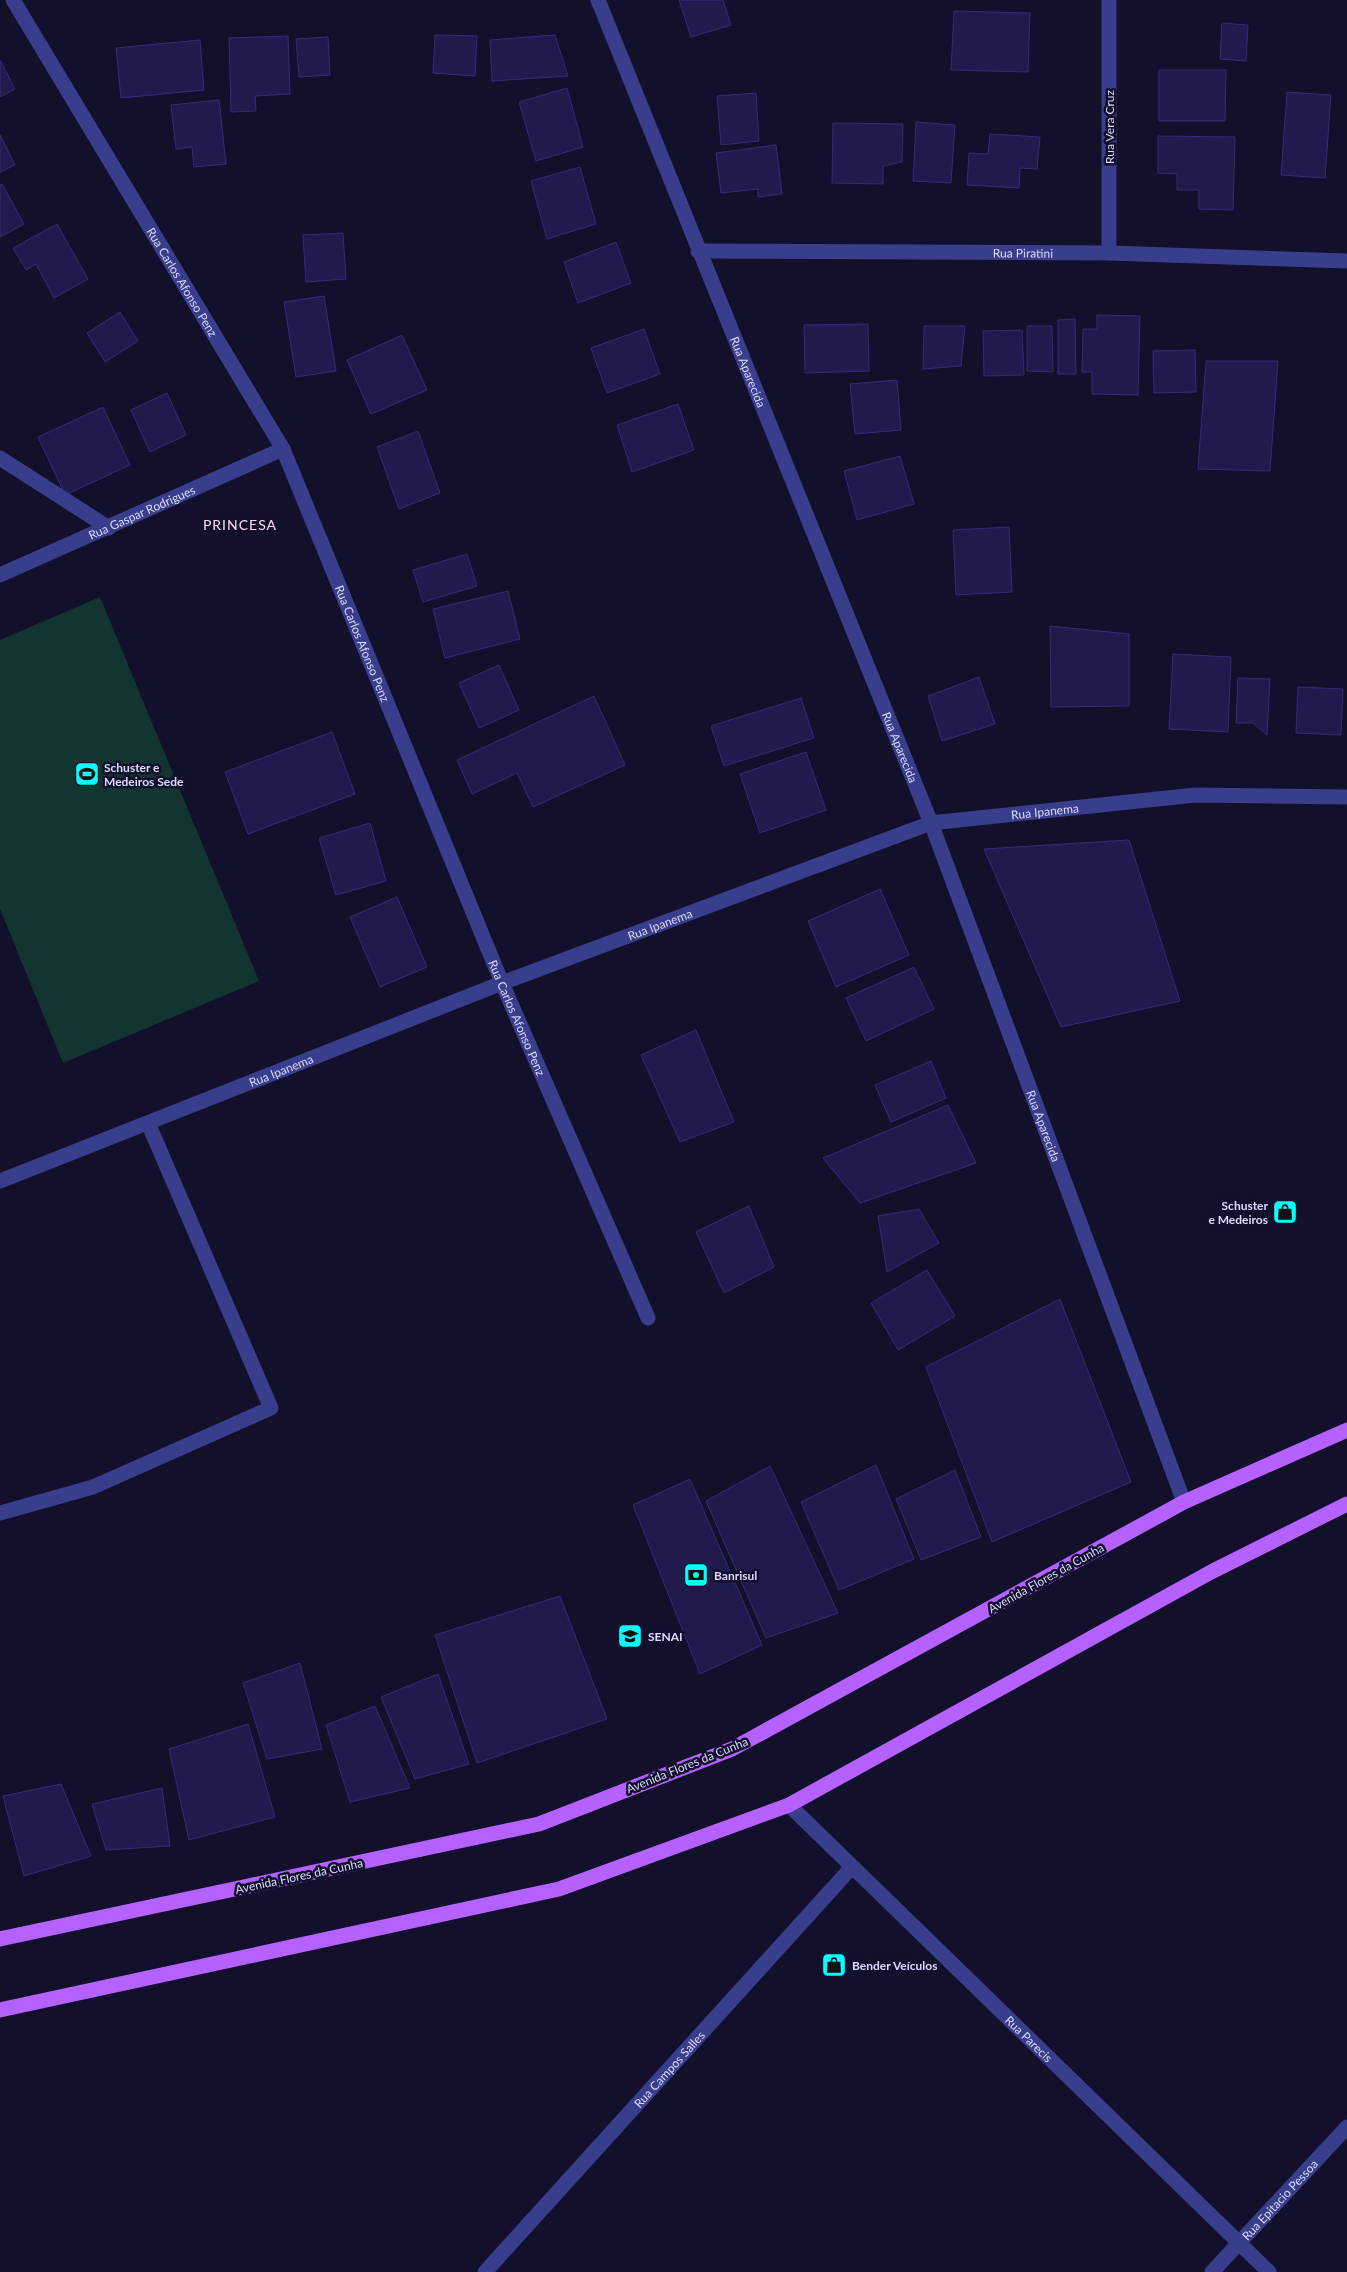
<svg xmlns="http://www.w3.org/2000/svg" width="1347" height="2272" font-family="Lato,sans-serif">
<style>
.green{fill:#133531}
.building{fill:#211b4d;stroke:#342c7a}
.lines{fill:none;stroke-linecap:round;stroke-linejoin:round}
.minor{stroke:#393e8c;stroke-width:15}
.major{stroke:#b561ff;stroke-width:15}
.labels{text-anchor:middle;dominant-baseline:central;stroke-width:5;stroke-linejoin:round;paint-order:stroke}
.street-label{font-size:12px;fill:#dbdaff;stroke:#12102b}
.poi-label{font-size:12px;font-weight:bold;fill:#dbdaff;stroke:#12102b;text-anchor:start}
.neighbourhood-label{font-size:14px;letter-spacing:1px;fill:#ffdcf6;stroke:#12102b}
</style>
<rect width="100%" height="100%" fill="#12102b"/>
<path class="green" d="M100 597 259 981 63 1063 0 909V640Z"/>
<g class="building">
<path d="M679 0H723L731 25 691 37Z"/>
<path d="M954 11 1030 13 1028 72 951 70Z"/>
<path d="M1222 23 1248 25 1246 61 1220 59Z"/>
<path d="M435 35 477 36 475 76 433 73Z"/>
<path d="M555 35 568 76 492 81 490 40Z"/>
<path d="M288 36 290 94 255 96 256 111 231 112 229 38Z"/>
<path d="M328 37 330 75 299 77 296 39Z"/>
<path d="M200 40 204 90 121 98 116 48Z"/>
<path d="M0 60 15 89 0 97Z"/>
<path d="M1159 70H1226L1225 121H1159Z"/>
<path d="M567 88 583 147 536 161 519 102Z"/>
<path d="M1287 92 1331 95 1325 178 1281 175Z"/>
<path d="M756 93 759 141 721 145 717 96Z"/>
<path d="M219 100 226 164 194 167 192 147 176 149 171 105Z"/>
<path d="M916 122 955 125 951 183 913 181Z"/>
<path d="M833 123 903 124 902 162 883 166V184L832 183Z"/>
<path d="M990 134 1040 137 1037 169 1020 168 1019 188 967 185 969 153 988 154Z"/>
<path d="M0 135 15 165 0 172Z"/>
<path d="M1158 136 1235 137 1233 210 1199 209V190H1177V174L1158 173Z"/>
<path d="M776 145 782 194 758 197V189L721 193 716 153Z"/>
<path d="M580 167 596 224 547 239 531 181Z"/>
<path d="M2 184 24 224 0 237V185Z"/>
<path d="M57 224 88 279 54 298 36 264 26 270 13 248Z"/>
<path d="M343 233 346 279 306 282 303 235Z"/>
<path d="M616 242 631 283 578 303 564 262Z"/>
<path d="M324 296 336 371 296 377 284 302Z"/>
<path d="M120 312 138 341 105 362 87 333Z"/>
<path d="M1097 315 1140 316 1138 395 1092 394V372H1082L1083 329H1097Z"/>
<path d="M1075 319 1076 374H1058V320Z"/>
<path d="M868 324 869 371 805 373 804 325Z"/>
<path d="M924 326H965L961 366 923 369Z"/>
<path d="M1027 326H1052L1053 372 1027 371Z"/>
<path d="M644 329 660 374 607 393 591 348Z"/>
<path d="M1022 330 1024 375 984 376 983 331Z"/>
<path d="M402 335 427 390 371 414 347 360Z"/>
<path d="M1195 350 1196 392 1154 393 1153 351Z"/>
<path d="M1206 361H1278L1270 471 1198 469Z"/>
<path d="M897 380 901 430 855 434 850 384Z"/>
<path d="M167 393 186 435 150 452 131 410Z"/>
<path d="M678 404 694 450 632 472 617 425Z"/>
<path d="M103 407 130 465 65 495 38 437Z"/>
<path d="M418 431 440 493 399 509 377 447Z"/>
<path d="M900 456 914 504 857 520 844 471Z"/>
<path d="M1009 527 1012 592 956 595 953 530Z"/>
<path d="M467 554 477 586 423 602 413 570Z"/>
<path d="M508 591 520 639 445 658 433 609Z"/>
<path d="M1050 626 1129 634V706L1051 707Z"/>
<path d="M1173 654 1231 657 1228 732 1169 729Z"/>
<path d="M499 665 519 710 479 728 459 683Z"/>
<path d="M979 677 995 724 942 741 928 696Z"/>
<path d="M1238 678 1270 679 1267 735 1253 723H1236Z"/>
<path d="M1298 687 1343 689 1341 735 1296 733Z"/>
<path d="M594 696 625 765 533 807 517 773 472 794 457 760Z"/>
<path d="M801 698 814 738 724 766 711 726Z"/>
<path d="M332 732 355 794 248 834 225 772Z"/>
<path d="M806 752 826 810 760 833 740 774Z"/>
<path d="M370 823 386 881 336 895 319 838Z"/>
<path d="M1129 840 1180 1001 1061 1027 984 849Z"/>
<path d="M880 889 909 955 836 987 808 921Z"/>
<path d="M397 897 427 967 380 987 350 917Z"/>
<path d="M914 967 934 1009 866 1041 846 998Z"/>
<path d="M696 1030 734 1122 680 1142 641 1055Z"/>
<path d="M931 1061 946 1098 891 1122 875 1085Z"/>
<path d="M948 1105 976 1163 860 1203 823 1158Z"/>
<path d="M749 1206 774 1267 724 1293 696 1232Z"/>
<path d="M919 1209 939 1243 887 1272 878 1216Z"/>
<path d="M927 1270 955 1316 898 1350 871 1303Z"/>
<path d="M1060 1299 1131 1482 992 1542 926 1367Z"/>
<path d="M876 1465 914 1559 839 1590 801 1502Z"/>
<path d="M770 1466 838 1613 766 1638 706 1501Z"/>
<path d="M955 1470 981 1537 921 1560 896 1499Z"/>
<path d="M690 1479 762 1645 700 1674 633 1505Z"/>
<path d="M560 1596 607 1719 477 1763 435 1635Z"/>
<path d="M300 1663 322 1749 267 1759 243 1683Z"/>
<path d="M438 1674 469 1764 415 1779 381 1697Z"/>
<path d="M375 1706 410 1788 350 1802 326 1725Z"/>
<path d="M248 1724 275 1817 189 1840 169 1749Z"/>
<path d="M61 1784 91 1856 24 1876 3 1796Z"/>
<path d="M162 1788 170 1846 106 1850 92 1804Z"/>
</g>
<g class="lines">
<g class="minor">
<path id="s1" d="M13 0 283 449 502 983 648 1318"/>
<path id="s2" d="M598 0 931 823 1184 1502"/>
<path d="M1109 0V253"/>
<path id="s3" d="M698 251 1109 253 1347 261"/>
<path d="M0 458 109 528"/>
<path id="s4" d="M0 575 283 449"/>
<path id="s5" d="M0 1181 502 983 931 823 1195 795 1347 797"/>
<path d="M0 1513 93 1487 271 1408 148 1123"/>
<path id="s6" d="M789 1805 1269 2272"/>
<path id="s7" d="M485 2272 852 1867"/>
<path id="s8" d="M1212 2272 1347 2127"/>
</g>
<g class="major">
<path d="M0 1939 539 1824 732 1749 1184 1502 1347 1430"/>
<path d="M0 2010 559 1889 789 1805 1211 1572 1347 1504"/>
</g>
</g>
<defs>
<symbol id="stadium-square" viewBox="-11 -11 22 22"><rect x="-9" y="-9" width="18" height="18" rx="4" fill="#06feff" stroke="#12102b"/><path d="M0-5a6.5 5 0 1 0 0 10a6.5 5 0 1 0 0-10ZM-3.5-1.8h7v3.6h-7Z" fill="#111"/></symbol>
<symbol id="shop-square" viewBox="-11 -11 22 22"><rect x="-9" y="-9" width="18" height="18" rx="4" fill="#06feff" stroke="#12102b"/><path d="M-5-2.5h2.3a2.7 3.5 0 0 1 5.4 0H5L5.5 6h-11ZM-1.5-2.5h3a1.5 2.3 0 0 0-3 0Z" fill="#111"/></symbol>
<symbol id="bank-square" viewBox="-11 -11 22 22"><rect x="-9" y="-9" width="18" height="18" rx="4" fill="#06feff" stroke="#12102b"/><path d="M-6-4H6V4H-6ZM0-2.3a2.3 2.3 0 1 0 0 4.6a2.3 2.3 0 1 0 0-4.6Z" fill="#111"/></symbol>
<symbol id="school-square" viewBox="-11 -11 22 22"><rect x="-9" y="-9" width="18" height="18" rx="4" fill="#06feff" stroke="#12102b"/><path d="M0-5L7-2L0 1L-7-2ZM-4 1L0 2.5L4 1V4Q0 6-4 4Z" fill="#111"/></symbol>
</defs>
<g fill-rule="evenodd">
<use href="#stadium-square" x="73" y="760" width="28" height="28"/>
<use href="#shop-square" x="1271" y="1198" width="28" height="28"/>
<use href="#bank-square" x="682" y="1561" width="28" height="28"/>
<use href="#school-square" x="616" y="1622" width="28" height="28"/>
<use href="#shop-square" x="820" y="1951" width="28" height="28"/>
</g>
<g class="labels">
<g class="street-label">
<text transform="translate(1109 127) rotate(-90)">Rua Vera Cruz</text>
<text stroke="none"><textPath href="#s3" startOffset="325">Rua Piratini</textPath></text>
<text stroke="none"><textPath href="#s1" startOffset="329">Rua Carlos Afonso Penz</textPath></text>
<text stroke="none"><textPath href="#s2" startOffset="401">Rua Aparecida</textPath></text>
<text stroke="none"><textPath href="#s4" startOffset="155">Rua Gaspar Rodrigues</textPath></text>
<text stroke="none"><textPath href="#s1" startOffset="734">Rua Carlos Afonso Penz</textPath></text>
<text stroke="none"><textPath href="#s2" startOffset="806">Rua Aparecida</textPath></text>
<text stroke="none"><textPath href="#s5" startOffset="1112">Rua Ipanema</textPath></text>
<text stroke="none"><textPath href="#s5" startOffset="708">Rua Ipanema</textPath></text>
<text stroke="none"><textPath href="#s1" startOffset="1139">Rua Carlos Afonso Penz</textPath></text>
<text stroke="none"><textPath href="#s5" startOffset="302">Rua Ipanema</textPath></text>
<text stroke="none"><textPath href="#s2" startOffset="1211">Rua Aparecida</textPath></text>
<text transform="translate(1046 1578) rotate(-29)">Avenida Flores da Cunha</text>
<text transform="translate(687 1765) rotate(-22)">Avenida Flores da Cunha</text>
<text transform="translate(299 1876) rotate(-12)">Avenida Flores da Cunha</text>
<text stroke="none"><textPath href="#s6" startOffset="335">Rua Parecis</textPath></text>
<text stroke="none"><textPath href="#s7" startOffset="274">Rua Campos Salles</textPath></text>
<text stroke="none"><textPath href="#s8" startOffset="99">Rua Epitacio Pessoa</textPath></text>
</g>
<g class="poi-label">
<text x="104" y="767">Schuster e<tspan x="104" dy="14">Medeiros Sede</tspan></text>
<text x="1268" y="1205" text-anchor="end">Schuster<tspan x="1268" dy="14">e Medeiros</tspan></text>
<text x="714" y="1575">Banrisul</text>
<text x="648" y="1636">SENAI</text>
<text x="852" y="1965">Bender Veículos</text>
</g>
<g class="neighbourhood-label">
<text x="240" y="524">PRINCESA</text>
</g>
</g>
</svg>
